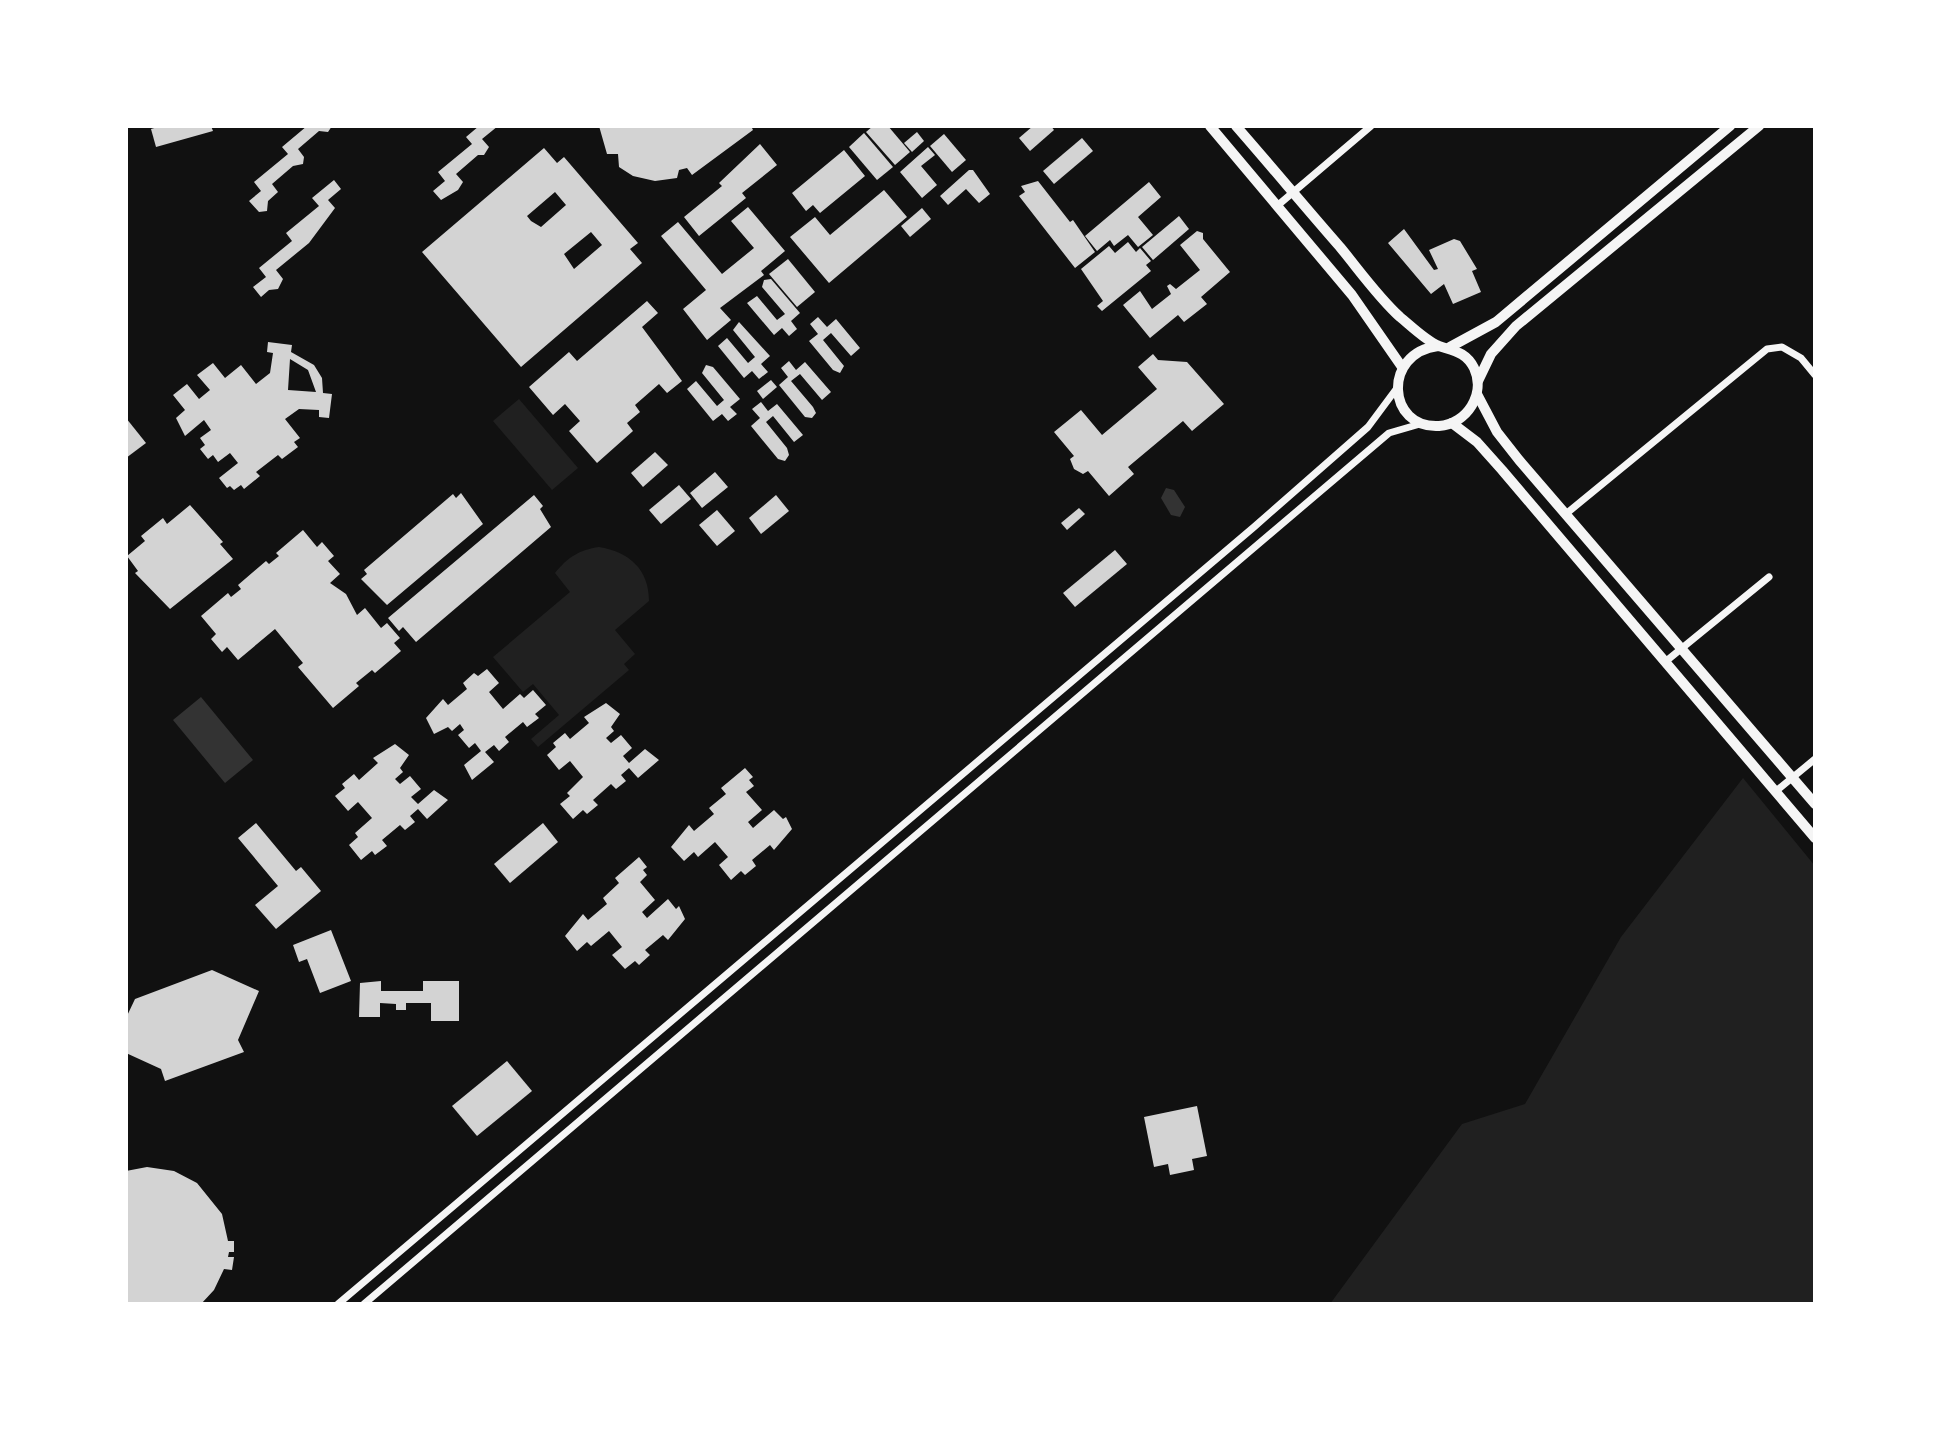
<svg xmlns="http://www.w3.org/2000/svg" width="1941" height="1430" font-family="'Noto Sans',sans-serif">
<style>
.green{fill:#202020}
.water{fill:#333}
.building{fill:#d3d3d3;fill-rule:evenodd}
.lines{fill:none;stroke-linecap:round;stroke-linejoin:round}
.minor{stroke:#f5f5f5;stroke-width:7}
.secondary{stroke:#f5f5f5;stroke-width:10}
</style>
<rect width="100%" height="100%" fill="#111"/>
<g class="green">
<path d="M519 399 578 468 552 490 493 421Z"/>
<path d="M599 547C629 552 649 569 649 601L615 630 635 654 624 664 629 670 538 747 531 739 559 715 533 684 523 692 493 657 570 592 555 573C568 557 579 550 599 547Z"/>
<path d="M1743 778 1815 866V1304H1330L1462 1124 1525 1104 1621 937Z"/>
</g>
<g class="water">
<path d="M1166 488 1174 490 1185 507 1180 517 1171 515 1161 498Z"/>
<path d="M201 697 253 760 225 783 173 720Z"/>
</g>
<g class="building">
<path d="M161 126H211L213 131 156 147 151 129Z"/>
<path d="M307 126H332L328 132 319 131 298 149 304 157 303 164 293 166 272 184 278 192 268 201 267 211 259 212 249 201 261 191 254 182 288 154 282 147Z"/>
<path d="M479 126H498L482 139 489 147 484 155H478L456 174 463 182 458 190 441 200 433 191 445 181 438 172 472 144 466 137Z"/>
<path d="M599 126H751L753 130 692 175 687 168 679 170 677 178 655 181 633 176 619 167 618 154H607Z"/>
<path d="M873 126H888L910 152 895 165 866 132Z"/>
<path d="M1033 126H1051L1054 130 1030 151 1019 138Z"/>
<path d="M917 132 924 141 912 152 904 143Z"/>
<path d="M864 133 893 167 877 180 849 147Z"/>
<path d="M944 134 966 160 952 172 930 146Z"/>
<path d="M1082 138 1093 151 1054 184 1043 171Z"/>
<path d="M760 144 777 165 742 193 746 198 699 236 684 217 722 186 719 183Z"/>
<path d="M928 147 935 155 921 166 937 185 922 198 900 172Z"/>
<path d="M544 148 557 163 564 157 638 243 630 249 642 263 521 367 422 252ZM555 192 566 205 541 227 531 221 527 216ZM591 232 602 245 574 269 564 254Z"/>
<path d="M844 150 865 176 820 213 813 205 806 211 792 193Z"/>
<path d="M969 170H973L990 194 979 203 966 189 948 205 940 196Z"/>
<path d="M334 180 341 189 328 200 335 208 309 243 276 270 283 279 278 289 269 290 261 297 253 287 266 277 259 268 292 241 286 233 319 206 312 198Z"/>
<path d="M1038 181 1070 222 1073 220 1095 252 1075 268 1019 196 1025 192 1021 186Z"/>
<path d="M1149 182 1161 197 1138 217 1153 235 1138 247 1128 235 1114 246 1110 240 1097 251 1085 236Z"/>
<path d="M884 190 907 217 829 283 790 237 815 217 830 235Z"/>
<path d="M748 207 785 251 761 271 764 275 720 308 731 320 707 340 683 309 706 290 661 236 678 222 722 274 754 248 731 221Z"/>
<path d="M922 208 931 219 910 237 901 226Z"/>
<path d="M1179 216 1189 229 1153 260 1142 247Z"/>
<path d="M1404 229 1434 270 1438 269 1429 250 1454 239 1460 241 1477 269 1472 271 1481 292 1453 304 1444 284 1431 294 1388 243Z"/>
<path d="M1197 231 1203 233V239L1230 272 1201 297 1207 304 1184 322 1178 315 1150 338 1123 305 1140 291 1152 309 1171 294 1167 286 1170 284 1176 289 1200 270 1180 245Z"/>
<path d="M1128 242 1136 252 1140 248 1151 261 1146 265 1151 271 1102 311 1097 306 1103 301 1081 269 1109 246 1115 253Z"/>
<path d="M788 259 815 292 797 307 769 274Z"/>
<path d="M771 279 800 313 791 321 797 329 789 336 782 328 774 335 747 303 757 296 777 320 785 314 762 287 764 280Z"/>
<path d="M647 301 658 313 642 327 682 381 667 393 659 384 635 405 640 412 627 423 633 431 597 463 569 431 580 421 565 404 553 415 529 387 569 352 577 361Z"/>
<path d="M818 317 827 327 836 319 860 348 851 356 831 333 823 340 844 366 840 373 833 370 809 341 818 334 810 324Z"/>
<path d="M739 322 770 356 761 364 768 372 759 379 752 371 744 378 718 346 727 338 748 363 755 357 733 330Z"/>
<path d="M268 342 292 345 291 352 314 365 322 378 323 393 332 394 329 418 319 417V410L299 409 285 419 300 438 294 442 298 447 282 459 278 455 256 472 260 476 244 489 241 485 234 490 230 486 227 488 219 478 238 463 230 453 218 462 213 455 208 459 200 449 205 445 200 438 211 430 204 420 185 436 176 418 185 410 173 395 187 384 199 399 210 390 197 375 213 363 225 378 241 365 256 384 270 373 273 353 267 352ZM290 359 308 370 316 392 288 390Z"/>
<path d="M1153 354 1158 360 1187 362 1224 404 1192 431 1183 421 1128 467 1134 474 1109 496 1088 471 1083 474 1074 469 1070 459 1074 456 1054 432 1081 410 1102 435 1157 389 1138 367Z"/>
<path d="M789 361 796 370 805 362 831 392 822 400 800 374 791 381 813 407 816 413 812 418 805 417 779 385 788 377 781 368Z"/>
<path d="M706 365 713 367 740 399 730 407 737 414 728 421 722 414 713 421 687 389 696 381 717 406 724 400 702 373Z"/>
<path d="M771 380 777 387 763 399 757 391Z"/>
<path d="M761 402 768 411 777 404 803 435 794 442 773 416 766 422 787 448 789 455 785 461 778 459 751 426 760 418 752 409Z"/>
<path d="M126 418 146 443 126 458Z"/>
<path d="M655 452 668 465 643 487 631 473Z"/>
<path d="M715 472 728 487 702 508 690 493Z"/>
<path d="M679 485 691 499 661 524 649 510Z"/>
<path d="M461 493 483 524 387 605 361 579 367 574 364 570 453 494 456 498Z"/>
<path d="M534 495 543 506 540 509 551 527 416 642 403 627 399 631 388 618Z"/>
<path d="M776 495 789 511 761 534 749 518Z"/>
<path d="M190 505 223 542 220 544 233 559 170 609 135 573 138 571 127 556 145 541 141 536 163 518 167 524Z"/>
<path d="M1079 508 1085 514 1067 530 1061 523Z"/>
<path d="M717 510 735 531 717 546 699 525Z"/>
<path d="M303 530 317 547 322 542 334 556 328 561 340 574 330 583 346 594 357 615 365 608 381 628 387 623 400 638 394 643 401 651 375 673 372 670 356 683 359 686 333 708 298 667 303 663 275 629 238 660 227 647 222 652 211 639 216 634 201 616 228 593 231 597 241 589 238 585 266 561 269 564 279 556 276 553Z"/>
<path d="M1115 550 1127 564 1075 607 1063 593Z"/>
<path d="M487 669 499 683 489 692 503 709 520 694 524 698 533 690 546 705 535 714 539 718 527 727 523 722 505 737 509 742 499 751 494 745 485 752 494 762 472 780 464 765 481 751 475 743 469 748 458 735 464 730 460 724 452 731 448 727 434 734 426 718 443 699 448 705 467 689 463 683 474 673 478 676Z"/>
<path d="M606 703 620 714 611 727 614 731 606 738 611 743 621 735 632 748 623 756 629 763 645 749 659 760 638 778 629 768 621 775 626 781 616 789 611 784 593 800 598 805 587 814 583 810 573 819 560 804 570 796 567 793 583 777 570 761 559 770 547 755 556 747 553 743 565 733 570 739 589 723 584 717Z"/>
<path d="M395 744 409 755 400 768 403 772 395 779 400 784 410 776 421 789 411 797 418 804 434 790 448 800 427 819 418 809 410 816 415 822 405 830 400 825 382 840 387 846 375 855 372 851 361 860 349 845 358 837 355 833 372 818 358 802 348 811 335 796 345 788 342 784 354 774 359 780 378 763 373 758Z"/>
<path d="M745 768 753 777 749 780 754 786 746 792 762 810 748 822 753 828 774 810 783 819 786 817 792 829 774 850 770 845 752 860 756 866 745 875 741 871 731 880 719 865 728 857 715 842 698 857 694 852 684 861 671 847 689 825 694 831 714 814 709 808 726 794 721 788Z"/>
<path d="M256 823 296 871 301 867 321 891 276 929 255 905 278 886 238 838Z"/>
<path d="M543 823 558 842 510 883 494 864Z"/>
<path d="M639 857 647 867 643 870 647 875 640 882 655 900 642 912 647 918 668 899 676 909 679 906 685 919 668 940 663 935 645 950 650 955 639 965 635 961 625 969 612 955 622 947 609 931 591 946 587 942 577 951 565 936 583 914 588 920 607 904 603 898 619 883 615 878Z"/>
<path d="M331 930 351 981 320 993 307 959 299 962 293 945Z"/>
<path d="M212 970 259 991 238 1040 244 1052 165 1081 161 1069 126 1053V1018L135 999Z"/>
<path d="M381 981V991H423V981H459V1021H431V1003H406V1010H396V1004L380 1003V1017H359L360 983Z"/>
<path d="M507 1061 532 1091 477 1136 452 1106Z"/>
<path d="M1197 1106 1207 1156 1192 1159 1194 1170 1170 1175 1168 1164 1154 1167 1144 1117Z"/>
<path d="M147 1167 174 1171 197 1183 222 1214 228 1241H234V1252H229L228 1257H234L232 1270 224 1269 214 1290 201 1304H126V1171Z"/>
</g>
<g class="lines">
<g class="minor">
<path d="M1277 206 1371 126"/>
<path d="M1567 513 1767 349 1782 347 1801 358 1815 375"/>
<path d="M1665 662 1769 577"/>
<path d="M1775 792 1815 759"/>
<path d="M338 1304 1254 527 1368 427 1397 388"/>
<path d="M364 1304 1389 433 1420 424"/>
</g>
<g class="secondary">
<path d="M1210 126 1352 295 1402 367"/>
<path d="M1236 126C1271 166 1305 207 1340 247 1359 270 1378 297 1400 317 1411 326 1426 341 1439 346 1454 351 1466 352 1474 368 1486 394 1467 424 1439 426 1387 429 1382 353 1438 346"/>
<path d="M1450 347 1496 322 1730 126"/>
<path d="M1478 381 1491 354 1516 326 1759 126"/>
<path d="M1477 394 1497 432 1519 460 1815 804"/>
<path d="M1452 423 1477 442 1502 470 1815 838"/>
</g>
</g>
<rect width="1941" height="1430" fill="none" stroke="#ffffff" stroke-width="256"/>
</svg>
